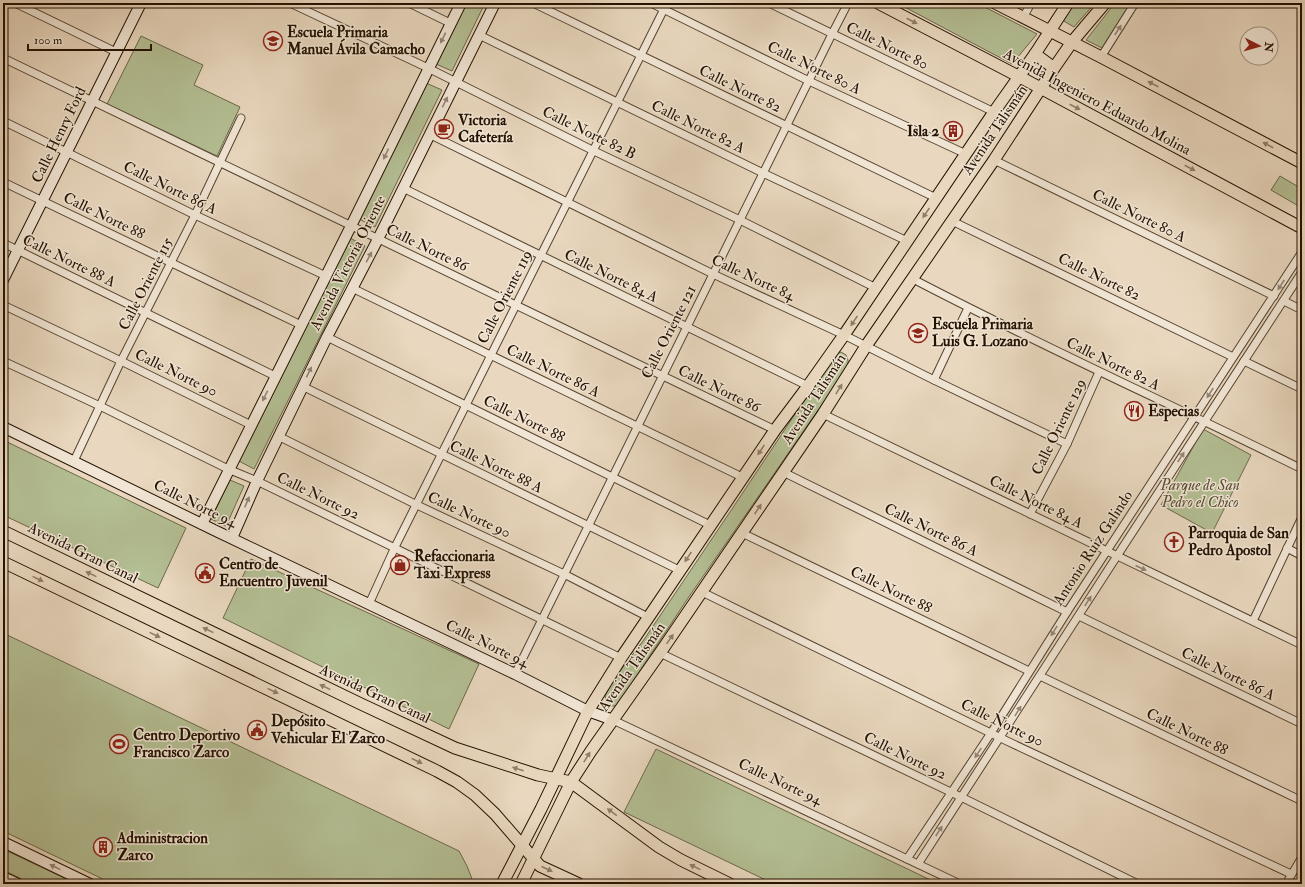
<svg xmlns="http://www.w3.org/2000/svg" width="1305" height="887" font-family="'IM FELL Double Pica',serif">
<style>
.green{fill:#b4bf94;stroke:#6c684a}
.lines{fill:none;stroke-linecap:round;stroke-linejoin:round}
.street-casing{stroke:#554330;stroke-width:9}
.secondary-casing{stroke:#241100;stroke-width:12}
.primary-casing{stroke:#241100;stroke-width:13}
.street{stroke:#f1e6d5;stroke-width:7}
.secondary{stroke:#f1e6d5;stroke-width:10}
.primary{stroke:#e9d8bf;stroke-width:11}
.oneway{fill:#907e69}
.oneway2{fill:#958675}
.labels{text-anchor:middle;dominant-baseline:central;stroke-width:3;stroke-linejoin:round;paint-order:stroke}
.poi-label{font-size:15px;font-weight:bold;fill:#241100;stroke:#f1e6d5;text-anchor:start}
.street-label{font-size:15px;fill:#241100;stroke:#f1e6d5}
.park-label{font-size:15px;font-style:italic;fill:#564e34;stroke:#f1e6d5}
</style>
<rect width="100%" height="100%" fill="#e9d8bf"/>
<filter id="stains"><feTurbulence type="fractalNoise" baseFrequency=".005" numOctaves="4"/><feColorMatrix values="0 0 0 0 .2 0 0 0 0 .09 0 0 0 0 .02 0 0 0 .5 -.17"/></filter>
<radialGradient id="worn" r=".72"><stop offset=".6" stop-color="#630" stop-opacity="0"/><stop offset="1" stop-color="#630" stop-opacity=".3"/></radialGradient>
<g class="green">
<path d="M466 3H485L452 71 436 64Z"/>
<path d="M897 3H977L1037 34 1012 64Z"/>
<path d="M1075 3H1095L1074 27 1062 20Z"/>
<path d="M1115 3H1131L1102 48 1086 40Z"/>
<path d="M141 36 203 65 194 85 240 107 217 156 107 104Z"/>
<path d="M426 83 442 90 375 227 359 219Z"/>
<path d="M1280 176 1302 189V208L1271 190Z"/>
<path d="M350 238 365 246 254 469 239 461Z"/>
<path d="M841 352 846 355 848 360V367L686 601 620 701 616 706H611L607 703 605 696 613 680 643 641 732 509 827 366 836 354Z"/>
<path d="M1203 429 1251 455 1212 533 1161 505Z"/>
<path d="M3 440 186 528 158 588 3 515Z"/>
<path d="M230 480 244 486 226 526 211 519Z"/>
<path d="M251 559 479 664 449 729 223 618Z"/>
<path d="M3 633 459 851 467 866 474 884H113L3 831Z"/>
<path d="M656 749 939 884H774L624 812Z"/>
<path d="M3 849 77 884H32L3 870Z"/>
</g>
<g class="lines">
<defs>
<g id="street">
<path d="M15 3 116 52"/>
<path d="M290 3 428 68 594 151 740 220 876 288"/>
<path d="M409 3 450 23"/>
<path d="M533 3 936 198"/>
<path d="M651 3 809 81 966 154"/>
<path d="M769 3 994 112"/>
<path d="M1023 18 1031 3"/>
<path d="M479 35 763 173 907 241"/>
<path d="M1101 57 1135 3"/>
<path d="M3 58 775 430"/>
<path d="M3 121 195 215 326 276"/>
<path d="M429 134 713 274 844 335 934 380 1067 444"/>
<path d="M994 160 1274 296"/>
<path d="M3 182 301 325"/>
<path d="M403 188 808 386"/>
<path d="M952 221 1233 357"/>
<path d="M3 243 275 376"/>
<path d="M913 279C1041 346 1173 405 1302 469"/>
<path d="M352 288 742 477"/>
<path d="M1284 301 1302 310"/>
<path d="M3 305 121 361 251 425"/>
<path d="M327 337 710 525"/>
<path d="M3 361 100 406 228 469 257 481 621 658"/>
<path d="M1244 361 1302 389"/>
<path d="M934 380 968 308"/>
<path d="M302 386 679 570"/>
<path d="M823 414 1302 645"/>
<path d="M278 436 417 505 564 574 648 617"/>
<path d="M74 461 121 361 195 215 241 118"/>
<path d="M783 472 1067 612"/>
<path d="M1030 514 1067 444 1099 372"/>
<path d="M742 533 1029 671"/>
<path d="M1287 548 1302 556"/>
<path d="M702 592 1009 742 1291 874"/>
<path d="M369 604 395 547 667 3"/>
<path d="M1079 616 1302 724"/>
<path d="M1253 621 1302 517"/>
<path d="M660 653 961 797 1138 884"/>
<path d="M515 674 832 34 848 3"/>
<path d="M1040 676 1302 801"/>
<path d="M613 720 960 884"/>
<path d="M907 859 991 733 1067 612 1302 252"/>
<path d="M918 864 1117 556 1302 272"/>
<path d="M1286 884 1302 857"/>
</g>
<g id="secondary">
<path d="M3 280 141 3"/>
<path d="M3 427 214 530 515 674 588 711 613 720"/>
<path d="M202 524 351 226 461 3"/>
<path d="M232 538 257 481 327 337 378 239 495 3"/>
<path d="M3 842 90 884"/>
<path d="M3 877 18 884"/>
</g>
<g id="primary">
<path d="M878 3 1018 76 1302 228"/>
<path d="M995 3 1101 57 1302 163"/>
<path d="M1035 54 1054 68"/>
<path d="M3 531 361 704 455 748 538 775 571 782 659 847 681 860 730 884"/>
<path d="M3 562 437 771 457 782 475 795 495 814 540 866 579 884"/>
<path d="M502 884 541 809 588 711 621 658 775 430 808 386 844 335 994 112 1035 54 1068 3"/>
<path d="M521 884 571 782 591 751 660 653 823 414 866 346 994 160 1054 68 1072 42 1105 3"/>
</g>
</defs>
<use href="#street" class="street-casing"/>
<use href="#secondary" class="secondary-casing"/>
<use href="#primary" class="primary-casing"/>
<use href="#street" class="street"/>
<use href="#secondary" class="secondary"/>
<use href="#primary" class="primary"/>
</g>
<defs><path id="oneway-solid" d="M-6-.8H1V-3.2L6.5 0L1 3.2V.8H-6Z"/></defs>
<g class="oneway">
<use href="#oneway-solid" transform="translate(912 21) rotate(28)"/>
<use href="#oneway-solid" transform="translate(1153 84) rotate(-152)"/>
<use href="#oneway-solid" transform="translate(1075 107) rotate(28)"/>
<use href="#oneway-solid" transform="translate(1268 145) rotate(-152)"/>
<use href="#oneway-solid" transform="translate(1190 168) rotate(28)"/>
<use href="#oneway-solid" transform="translate(926 213) rotate(124)"/>
<use href="#oneway-solid" transform="translate(854 321) rotate(124)"/>
<use href="#oneway-solid" transform="translate(839 389) rotate(-58)"/>
<use href="#oneway-solid" transform="translate(761 450) rotate(124)"/>
<use href="#oneway-solid" transform="translate(758 509) rotate(-56)"/>
<use href="#oneway-solid" transform="translate(688 557) rotate(124)"/>
<use href="#oneway-solid" transform="translate(91 574) rotate(-154)"/>
<use href="#oneway-solid" transform="translate(38 579) rotate(26)"/>
<use href="#oneway-solid" transform="translate(208 630) rotate(-154)"/>
<use href="#oneway-solid" transform="translate(155 635) rotate(26)"/>
<use href="#oneway-solid" transform="translate(670 639) rotate(-55)"/>
<use href="#oneway-solid" transform="translate(325 687) rotate(-154)"/>
<use href="#oneway-solid" transform="translate(273 691) rotate(26)"/>
<use href="#oneway-solid" transform="translate(587 757) rotate(-58)"/>
<use href="#oneway-solid" transform="translate(417 761) rotate(26)"/>
<use href="#oneway-solid" transform="translate(518 769) rotate(-162)"/>
<use href="#oneway-solid" transform="translate(612 812) rotate(-144)"/>
<use href="#oneway-solid" transform="translate(695 867) rotate(-154)"/>
<use href="#oneway-solid" transform="translate(547 869) rotate(25)"/>
</g>
<g class="oneway2">
<use href="#oneway-solid" transform="translate(1118 30) rotate(-57)"/>
<use href="#oneway-solid" transform="translate(443 38) rotate(116)"/>
<use href="#oneway-solid" transform="translate(445 102) rotate(-64)"/>
<use href="#oneway-solid" transform="translate(386 154) rotate(115)"/>
<use href="#oneway-solid" transform="translate(369 257) rotate(-62)"/>
<use href="#oneway-solid" transform="translate(1281 285) rotate(123)"/>
<use href="#oneway-solid" transform="translate(309 372) rotate(-64)"/>
<use href="#oneway-solid" transform="translate(1210 393) rotate(123)"/>
<use href="#oneway-solid" transform="translate(265 396) rotate(116)"/>
<use href="#oneway-solid" transform="translate(1181 457) rotate(-57)"/>
<use href="#oneway-solid" transform="translate(247 502) rotate(-67)"/>
<use href="#oneway-solid" transform="translate(1141 568) rotate(25)"/>
<use href="#oneway-solid" transform="translate(1088 601) rotate(-57)"/>
<use href="#oneway-solid" transform="translate(1054 631) rotate(122)"/>
<use href="#oneway-solid" transform="translate(1018 711) rotate(-58)"/>
<use href="#oneway-solid" transform="translate(978 753) rotate(123)"/>
<use href="#oneway-solid" transform="translate(939 831) rotate(-57)"/>
<use href="#oneway-solid" transform="translate(55 867) rotate(-154)"/>
</g>
<defs>
<symbol id="school-ring" viewBox="-11 -11 22 22"><circle r="9.5" fill="#f1e6d5" stroke="#8f2418" stroke-width="1.5"/><path d="M0-5L7-2L0 1L-7-2ZM-4 1L0 2.5L4 1V4Q0 6-4 4Z" fill="#8f2418"/></symbol>
<symbol id="cafe-ring" viewBox="-11 -11 22 22"><circle r="9.5" fill="#f1e6d5" stroke="#8f2418" stroke-width="1.5"/><path d="M-5.5-4.5H6V0H3Q3 3.5 0 3.5H-2.5Q-5.5 3.5-5.5 0ZM3-3.2v2h1.7v-2ZM-6 4.5H4V6H-6Z" fill="#8f2418"/></symbol>
<symbol id="building-ring" viewBox="-11 -11 22 22"><circle r="9.5" fill="#f1e6d5" stroke="#8f2418" stroke-width="1.5"/><path d="M-4-6H4V6H1V3H-1V6H-4ZM-2.5-4.3h1.7v1.8h-1.7ZM.8-4.3h1.7v1.8H.8ZM-2.5-1h1.7V.8h-1.7ZM.8-1h1.7V.8H.8Z" fill="#8f2418"/></symbol>
<symbol id="restaurant-ring" viewBox="-11 -11 22 22"><circle r="9.5" fill="#f1e6d5" stroke="#8f2418" stroke-width="1.5"/><path d="M-5-6h1v4h1v-4h1v4h1v-4h1v5L-1.5 .5V6h-2V.5L-5-1ZM5-6V6H3V1.5H1.5Q1.5-4 5-6Z" fill="#8f2418"/></symbol>
<symbol id="church-ring" viewBox="-11 -11 22 22"><circle r="9.5" fill="#f1e6d5" stroke="#8f2418" stroke-width="1.5"/><path d="M-1.2-6h2.4v3.5h3.3v2.4h-3.3V6h-2.4V-.1h-3.3v-2.4h3.3Z" fill="#8f2418"/></symbol>
<symbol id="shop-ring" viewBox="-11 -11 22 22"><circle r="9.5" fill="#f1e6d5" stroke="#8f2418" stroke-width="1.5"/><path d="M-5-2.5h2.3a2.7 3.5 0 0 1 5.4 0H5L5.5 6h-11ZM-1.5-2.5h3a1.5 2.3 0 0 0-3 0Z" fill="#8f2418"/></symbol>
<symbol id="civic-ring" viewBox="-11 -11 22 22"><circle r="9.5" fill="#f1e6d5" stroke="#8f2418" stroke-width="1.5"/><path d="M-.6-6.5H3V-4.5H.6V-3L4-1V1h2V6H-6V1h2V-1L-.6-3ZM-1.2 2.5V6h2.4V2.5Z" fill="#8f2418"/></symbol>
<symbol id="stadium-ring" viewBox="-11 -11 22 22"><circle r="9.5" fill="#f1e6d5" stroke="#8f2418" stroke-width="1.5"/><path d="M0-5a6.5 5 0 1 0 0 10a6.5 5 0 1 0 0-10ZM-3.5-1.8h7v3.6h-7Z" fill="#8f2418"/></symbol>
</defs>
<g fill-rule="evenodd">
<use href="#school-ring" x="262" y="30" width="22" height="22"/>
<use href="#cafe-ring" x="433" y="118" width="22" height="22"/>
<use href="#building-ring" x="942" y="120" width="22" height="22"/>
<use href="#school-ring" x="907" y="322" width="22" height="22"/>
<use href="#restaurant-ring" x="1123" y="400" width="22" height="22"/>
<use href="#church-ring" x="1163" y="531" width="22" height="22"/>
<use href="#shop-ring" x="389" y="554" width="22" height="22"/>
<use href="#civic-ring" x="194" y="562" width="22" height="22"/>
<use href="#civic-ring" x="246" y="719" width="22" height="22"/>
<use href="#stadium-ring" x="108" y="733" width="22" height="22"/>
<use href="#building-ring" x="92" y="836" width="22" height="22"/>
</g>
<g class="labels">
<g class="poi-label">
<text x="287" y="32">Escuela Primaria<tspan x="287" dy="17">Manuel Ávila Camacho</tspan></text>
<text x="458" y="120">Victoria<tspan x="458" dy="17">Cafetería</tspan></text>
<text x="939" y="131" text-anchor="end">Isla 2</text>
<text x="932" y="324">Escuela Primaria<tspan x="932" dy="17">Luis G. Lozano</tspan></text>
<text x="1148" y="411">Especias</text>
<text x="1188" y="533">Parroquia de San<tspan x="1188" dy="17">Pedro Apostol</tspan></text>
<text x="414" y="556">Refaccionaria<tspan x="414" dy="17">Taxi Express</tspan></text>
<text x="219" y="564">Centro de<tspan x="219" dy="17">Encuentro Juvenil</tspan></text>
<text x="271" y="721">Depósito<tspan x="271" dy="17">Vehicular El Zarco</tspan></text>
<text x="133" y="735">Centro Deportivo<tspan x="133" dy="17">Francisco Zarco</tspan></text>
<text x="117" y="838">Administracion<tspan x="117" dy="17">Zarco</tspan></text>
</g>
<g class="street-label">
<text transform="translate(887 46) rotate(26)">Calle Norte 80</text>
<text transform="translate(814 68) rotate(26)">Calle Norte 80 A</text>
<text transform="translate(740 89) rotate(26)">Calle Norte 82</text>
<text transform="translate(1097 102) rotate(28)">Avenida Ingeniero Eduardo Molina</text>
<text transform="translate(698 127) rotate(26)">Calle Norte 82 A</text>
<text transform="translate(995 130) rotate(-56)">Avenida Talismán</text>
<text transform="translate(589 133) rotate(26)">Calle Norte 82 B</text>
<text transform="translate(59 135) rotate(-64)">Calle Henry Ford</text>
<text transform="translate(170 188) rotate(26)">Calle Norte 86 A</text>
<text transform="translate(104 216) rotate(26)">Calle Norte 88</text>
<text transform="translate(1139 216) rotate(26)">Calle Norte 80 A</text>
<text transform="translate(427 248) rotate(26)">Calle Norte 86</text>
<text transform="translate(69 261) rotate(26)">Calle Norte 88 A</text>
<text transform="translate(348 263) rotate(-63)">Avenida Victoria Oriente</text>
<text transform="translate(611 276) rotate(26)">Calle Norte 84 A</text>
<text transform="translate(1099 277) rotate(26)">Calle Norte 82</text>
<text transform="translate(753 278) rotate(25)">Calle Norte 84</text>
<text transform="translate(146 284) rotate(-63)">Calle Oriente 115</text>
<text transform="translate(505 297) rotate(-63)">Calle Oriente 119</text>
<text transform="translate(669 332) rotate(-63)">Calle Oriente 121</text>
<text transform="translate(1113 364) rotate(26)">Calle Norte 82 A</text>
<text transform="translate(553 371) rotate(26)">Calle Norte 86 A</text>
<text transform="translate(176 373) rotate(26)">Calle Norte 90</text>
<text transform="translate(719 389) rotate(26)">Calle Norte 86</text>
<text transform="translate(814 399) rotate(-57)">Avenida Talismán</text>
<text transform="translate(524 419) rotate(26)">Calle Norte 88</text>
<text transform="translate(1059 427) rotate(-64)">Calle Oriente 129</text>
<text transform="translate(496 467) rotate(26)">Calle Norte 88 A</text>
<text transform="translate(318 496) rotate(26)">Calle Norte 92</text>
<text transform="translate(1036 502) rotate(26)">Calle Norte 84 A</text>
<text transform="translate(195 504) rotate(26)">Calle Norte 94</text>
<text transform="translate(469 515) rotate(25)">Calle Norte 90</text>
<text transform="translate(931 530) rotate(26)">Calle Norte 86 A</text>
<text transform="translate(1093 548) rotate(-57)">Antonio Ruiz Galindo</text>
<text transform="translate(83 553) rotate(26)">Avenida Gran Canal</text>
<text transform="translate(891 590) rotate(26)">Calle Norte 88</text>
<text transform="translate(487 644) rotate(26)">Calle Norte 94</text>
<text transform="translate(632 667) rotate(-55)">Avenida Talismán</text>
<text transform="translate(1228 674) rotate(26)">Calle Norte 86 A</text>
<text transform="translate(375 694) rotate(25)">Avenida Gran Canal</text>
<text transform="translate(1002 723) rotate(26)">Calle Norte 90</text>
<text transform="translate(1187 732) rotate(26)">Calle Norte 88</text>
<text transform="translate(905 756) rotate(26)">Calle Norte 92</text>
<text transform="translate(780 782) rotate(25)">Calle Norte 94</text>
</g>
<g class="park-label">
<text x="1200" y="485">Parque de San<tspan x="1200" dy="17">Pedro el Chico</tspan></text>
</g>
</g>
<rect width="1305" height="887" fill="none" stroke="#e9d8bf" stroke-width="16"/>
<rect x="4" y="4" width="1297" height="879" fill="none" stroke="#241100" stroke-width="2"/>
<rect x="8" y="8" width="1289" height="871" fill="none" stroke="#241100"/>
<g transform="translate(1259 46) rotate(96)"><circle r="19" fill="#f1e6d5" stroke="#9f9180"/>
<path d="M0-3L7 15L0 10L-7 15Z" fill="#8f2418"/>
<text y="-6" font-size="11" font-weight="bold" text-anchor="middle" fill="#241100">N</text>
</g>
<path d="M28 44v6h123v-6" fill="none" stroke="#241100" stroke-width="2"/>
<text x="34" y="44" font-size="12" fill="#241100" stroke="#f1e6d5" stroke-width="3" paint-order="stroke">100 m</text>
<rect width="100%" height="100%" filter="url(#stains)"/>
<rect width="100%" height="100%" fill="url(#worn)"/>
</svg>
